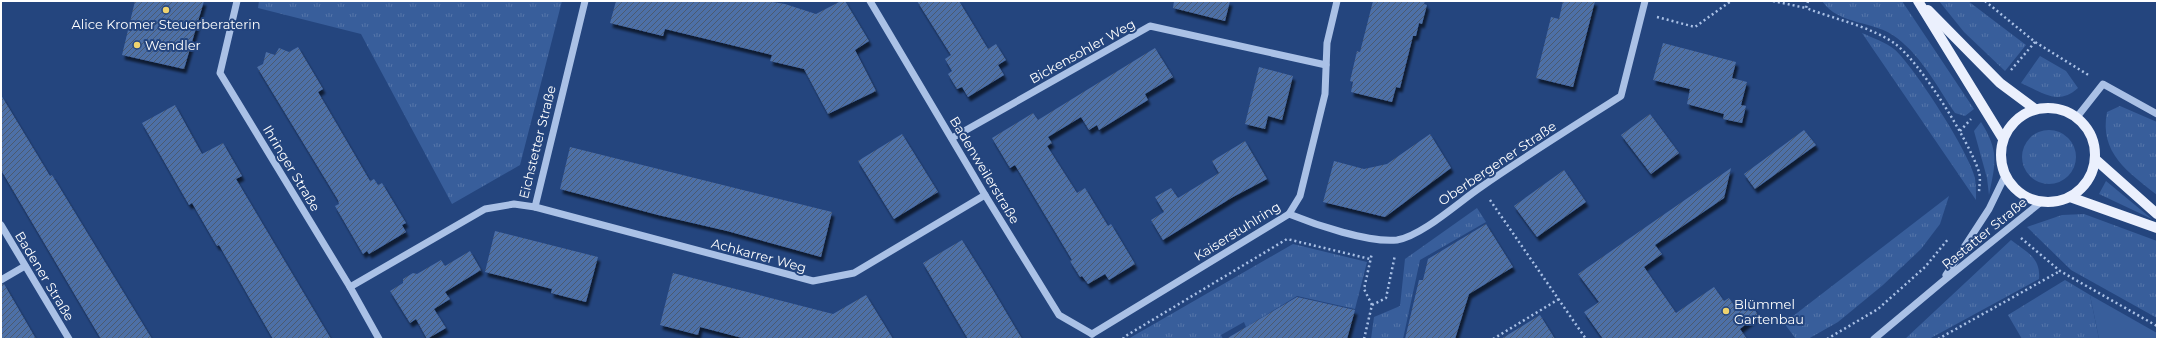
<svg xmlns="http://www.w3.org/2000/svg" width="2158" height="340" font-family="Montserrat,sans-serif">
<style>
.grass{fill:url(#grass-tufts)}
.green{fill:#385e9b}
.building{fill:url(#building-hatch);filter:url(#shadow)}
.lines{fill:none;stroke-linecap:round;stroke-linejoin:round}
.path{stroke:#aac1e6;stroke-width:2.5;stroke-dasharray:2 3;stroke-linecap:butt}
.minor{stroke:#aac1e6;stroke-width:7}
.major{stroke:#ebf0fd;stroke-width:10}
.poi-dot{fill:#efd36e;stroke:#24457e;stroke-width:1.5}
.labels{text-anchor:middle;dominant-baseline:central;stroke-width:4;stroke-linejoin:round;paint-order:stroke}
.poi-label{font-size:13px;fill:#fff;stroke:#24457e;text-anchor:start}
.street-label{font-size:13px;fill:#fff;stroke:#24457e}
</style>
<defs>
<pattern id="grass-tufts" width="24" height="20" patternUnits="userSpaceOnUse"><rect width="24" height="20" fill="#385e9b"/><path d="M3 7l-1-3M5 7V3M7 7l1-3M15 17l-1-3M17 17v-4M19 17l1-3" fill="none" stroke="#5676aa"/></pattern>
<pattern id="building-hatch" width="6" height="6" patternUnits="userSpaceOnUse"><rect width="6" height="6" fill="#4d6fa7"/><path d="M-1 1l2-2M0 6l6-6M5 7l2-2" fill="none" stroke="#4c5a70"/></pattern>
<filter id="shadow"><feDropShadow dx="2.5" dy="4.5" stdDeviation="1" flood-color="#0009"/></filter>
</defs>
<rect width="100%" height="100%" fill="#24457e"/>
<g class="grass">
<path d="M259 1H562L520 165 452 204 361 34 258 8Z"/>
<path d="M1822 1H1902L1974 109 1965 116 1955 113C1938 88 1922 57 1897 38 1875 20 1839 26 1822 1Z"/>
<path d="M1939 1H1968L2026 45 2005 71 1964 32Z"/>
<path d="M1862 33C1873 38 1885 42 1894 49 1914 66 1970 154 1975 178 1976 185 1976 193 1976 200Z"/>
<path d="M2040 56 2066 71 2078 88C2058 106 2043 93 2021 83Z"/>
<path d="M2120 106 2157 122V195C2128 172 2099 153 2107 112Z"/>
<path d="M1981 122C1999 151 1996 162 1989 195L1987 178 1974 131Z"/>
<circle cx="2049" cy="157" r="27"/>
<path d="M2106 181 2152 219 2099 194Z"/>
<path d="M1949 196 1940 224 1921 249 1883 285 1838 322 1808 339H1796L1784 323Z"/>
<path d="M1477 208 1486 222 1420 260 1403 339H1371L1374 317 1400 306 1405 259Z"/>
<path d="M2084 214 2157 241V318L2071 270 2027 227 2062 215Z"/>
<path d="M2011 240C2026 252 2041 257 2039 279L1929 339H1905Z"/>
<path d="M1293 244 1367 262 1355 309 1297 296 1246 327 1244 322 1221 335 1223 339H1128Z"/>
<path d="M2065 280 2090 295 2099 339H2022L2008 315Z"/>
</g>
<path class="green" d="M2090 295 2157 333V339H2099Z"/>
<g class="building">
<path d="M135 1H204L184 69 122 55Z"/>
<path d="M616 1H766L785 4 816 14 841 1H845L869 41 855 50 876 91 828 114 804 69 770 61 772 55 665 29 663 36 610 23Z"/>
<path d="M917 1H959L988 49 996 44 1006 60 998 65 1004 75 968 97 962 87 957 89 948 74 952 71 945 59 951 55Z"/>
<path d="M1174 1H1230L1225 21 1173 8Z"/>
<path d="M1373 1H1425L1424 4 1427 5 1422 24 1419 23 1416 36H1413L1400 88 1396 87 1392 102 1351 92 1353 82 1350 81 1357 51 1360 52Z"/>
<path d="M1563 1H1595L1573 87 1536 78 1551 17 1559 19Z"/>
<path d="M1663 43 1736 62 1732 78 1747 82 1741 105 1746 106 1742 123 1723 119 1724 114 1687 104 1690 89 1653 80Z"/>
<path d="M298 47 323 89 318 92 370 181 374 179 378 185 382 183 406 223 402 225 406 232 369 254 367 251 363 254 335 206 339 204 338 200 257 67 263 64 266 52 275 55 279 48 289 52Z"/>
<path d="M1155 48 1173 77 1145 94 1148 100 1099 130 1097 125 1089 130 1081 117 1048 137 1052 143 1047 146 1077 193 1085 188 1108 226 1111 224 1135 264 1109 280 1105 274 1088 284 1082 276 1080 277 1070 261 1072 260 1015 165 1010 168 992 138 1033 113 1038 120Z"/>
<path d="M1259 67 1293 76 1282 120 1268 116 1265 129 1245 124Z"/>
<path d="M1 95 50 176 52 175 152 339H101L1 170Z"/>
<path d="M175 105 202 154 223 143 242 176 236 179 331 339H273L219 245 217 246 192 203 189 205 142 123Z"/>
<path d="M1650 114 1679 153 1651 174 1621 135Z"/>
<path d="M1804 130 1816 145 1755 189 1744 174Z"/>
<path d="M902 134 938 192 894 219 858 161Z"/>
<path d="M1430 134 1451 168 1385 217 1323 202 1334 161 1364 169 1387 164Z"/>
<path d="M1245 141 1267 179 1233 197 1163 240 1151 220 1164 212 1155 197 1171 188 1178 198 1219 173 1212 161Z"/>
<path d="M570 147 832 212 821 257 727 231 658 215 560 189Z"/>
<path d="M1731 168 1724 198 1655 245 1662 254 1644 267 1676 313 1714 287 1724 301 1729 298 1736 308 1748 299 1758 315 1740 329 1747 339H1603L1584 312 1599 302 1578 274Z"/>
<path d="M1564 170 1586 202 1537 237 1514 206Z"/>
<path d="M1486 224 1513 267 1469 294 1455 339H1405L1419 280H1423L1428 259Z"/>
<path d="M495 231 598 257 586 302 551 293 552 289 485 272Z"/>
<path d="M962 240 990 285 1022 339H968L923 263Z"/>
<path d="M470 251 481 270 445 292 450 299 434 309 446 328 427 339 416 319 410 323 390 291 403 283V279L413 273 417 274 441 260 445 266Z"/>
<path d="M673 273 833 314 866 295 893 339H746L700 327 698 335 660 325Z"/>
<path d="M4 284 36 339H1V285Z"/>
<path d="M1297 297 1355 310 1347 339H1226Z"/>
<path d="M1540 315 1555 339H1501Z"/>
</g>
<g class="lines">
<g class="path">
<path d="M1773 1 1806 8"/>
<path d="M1808 1 1806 8C1834 19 1869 26 1894 43 1920 61 1969 141 1979 172 1981 178 1979 187 1979 193"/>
<path d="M1985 1 2035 42 2090 76"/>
<path d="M1657 17 1695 27 1731 1"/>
<path d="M2011 70 2035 42"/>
<path d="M1960 131 1971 119"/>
<path d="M1490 200 1586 339"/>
<path d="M2021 238 2060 271 2157 326"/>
<path d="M1372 305 1386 298 1395 255"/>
<path d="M1123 339 1124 337 1287 239 1370 259"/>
<path d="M1364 339 1372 305 1364 289 1372 253"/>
<path d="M1493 339 1559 299"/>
<path d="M1827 339 1878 309 1925 267 1949 238"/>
<path d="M1938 339 2060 271"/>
</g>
<g class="minor">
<path d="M237 1 220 73 350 287 379 339"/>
<path d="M870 1 985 195 1059 315 1092 334"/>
<path d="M2077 117 2103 84 2157 114"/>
<path d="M952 138 1150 26 1326 65"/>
<path d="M535 207 813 281 854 273 985 195"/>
<path d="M1289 214C1316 225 1369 243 1397 240 1422 236 1460 201 1481 187 1527 155 1574 126 1621 96L1645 1"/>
<path d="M1 225 69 339"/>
<path d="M1946 275 1989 209 2005 176"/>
<path d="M1 280 25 266"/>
<path d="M350 287 485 209 514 204 535 207 585 1"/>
<path d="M1092 334 1289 214 1300 196 1325 94 1327 43 1337 1"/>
<path d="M1874 339 1942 282 2041 202"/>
</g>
<g class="major">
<path d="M1918 1 2003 139"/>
<path d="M1928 10 2000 83 2035 109"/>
<circle cx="2048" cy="155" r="47"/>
<path d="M2095 159 2157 214"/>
<path d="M2070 197 2157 228"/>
</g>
</g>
<g class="poi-dot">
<circle cx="166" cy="10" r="4"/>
<circle cx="137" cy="45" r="4"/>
<circle cx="1726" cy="311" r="4"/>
</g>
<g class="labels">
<g class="poi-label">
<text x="166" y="24" text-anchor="middle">Alice Kromer Steuerberaterin</text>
<text x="145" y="45">Wendler</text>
<text x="1734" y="304">Blümmel<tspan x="1734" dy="15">Gartenbau</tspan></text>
</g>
<g class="street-label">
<text transform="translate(1082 51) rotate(-29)">Bickensohler Weg</text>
<text transform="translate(537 142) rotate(-76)">Eichstetter Straße</text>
<text transform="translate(1497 163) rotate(-34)">Oberbergener Straße</text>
<text transform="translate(292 168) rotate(59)">Ihringer Straße</text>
<text transform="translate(985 170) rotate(59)">Badenweilerstraße</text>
<text transform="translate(1237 231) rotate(-32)">Kaiserstuhlring</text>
<text transform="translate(1984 233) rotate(-39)">Rastatter Straße</text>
<text transform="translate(759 255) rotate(15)">Achkarrer Weg</text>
<text transform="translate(45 276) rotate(59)">Badener Straße</text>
</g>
</g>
<rect width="2158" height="340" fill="none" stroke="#ffffff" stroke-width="4"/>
</svg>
